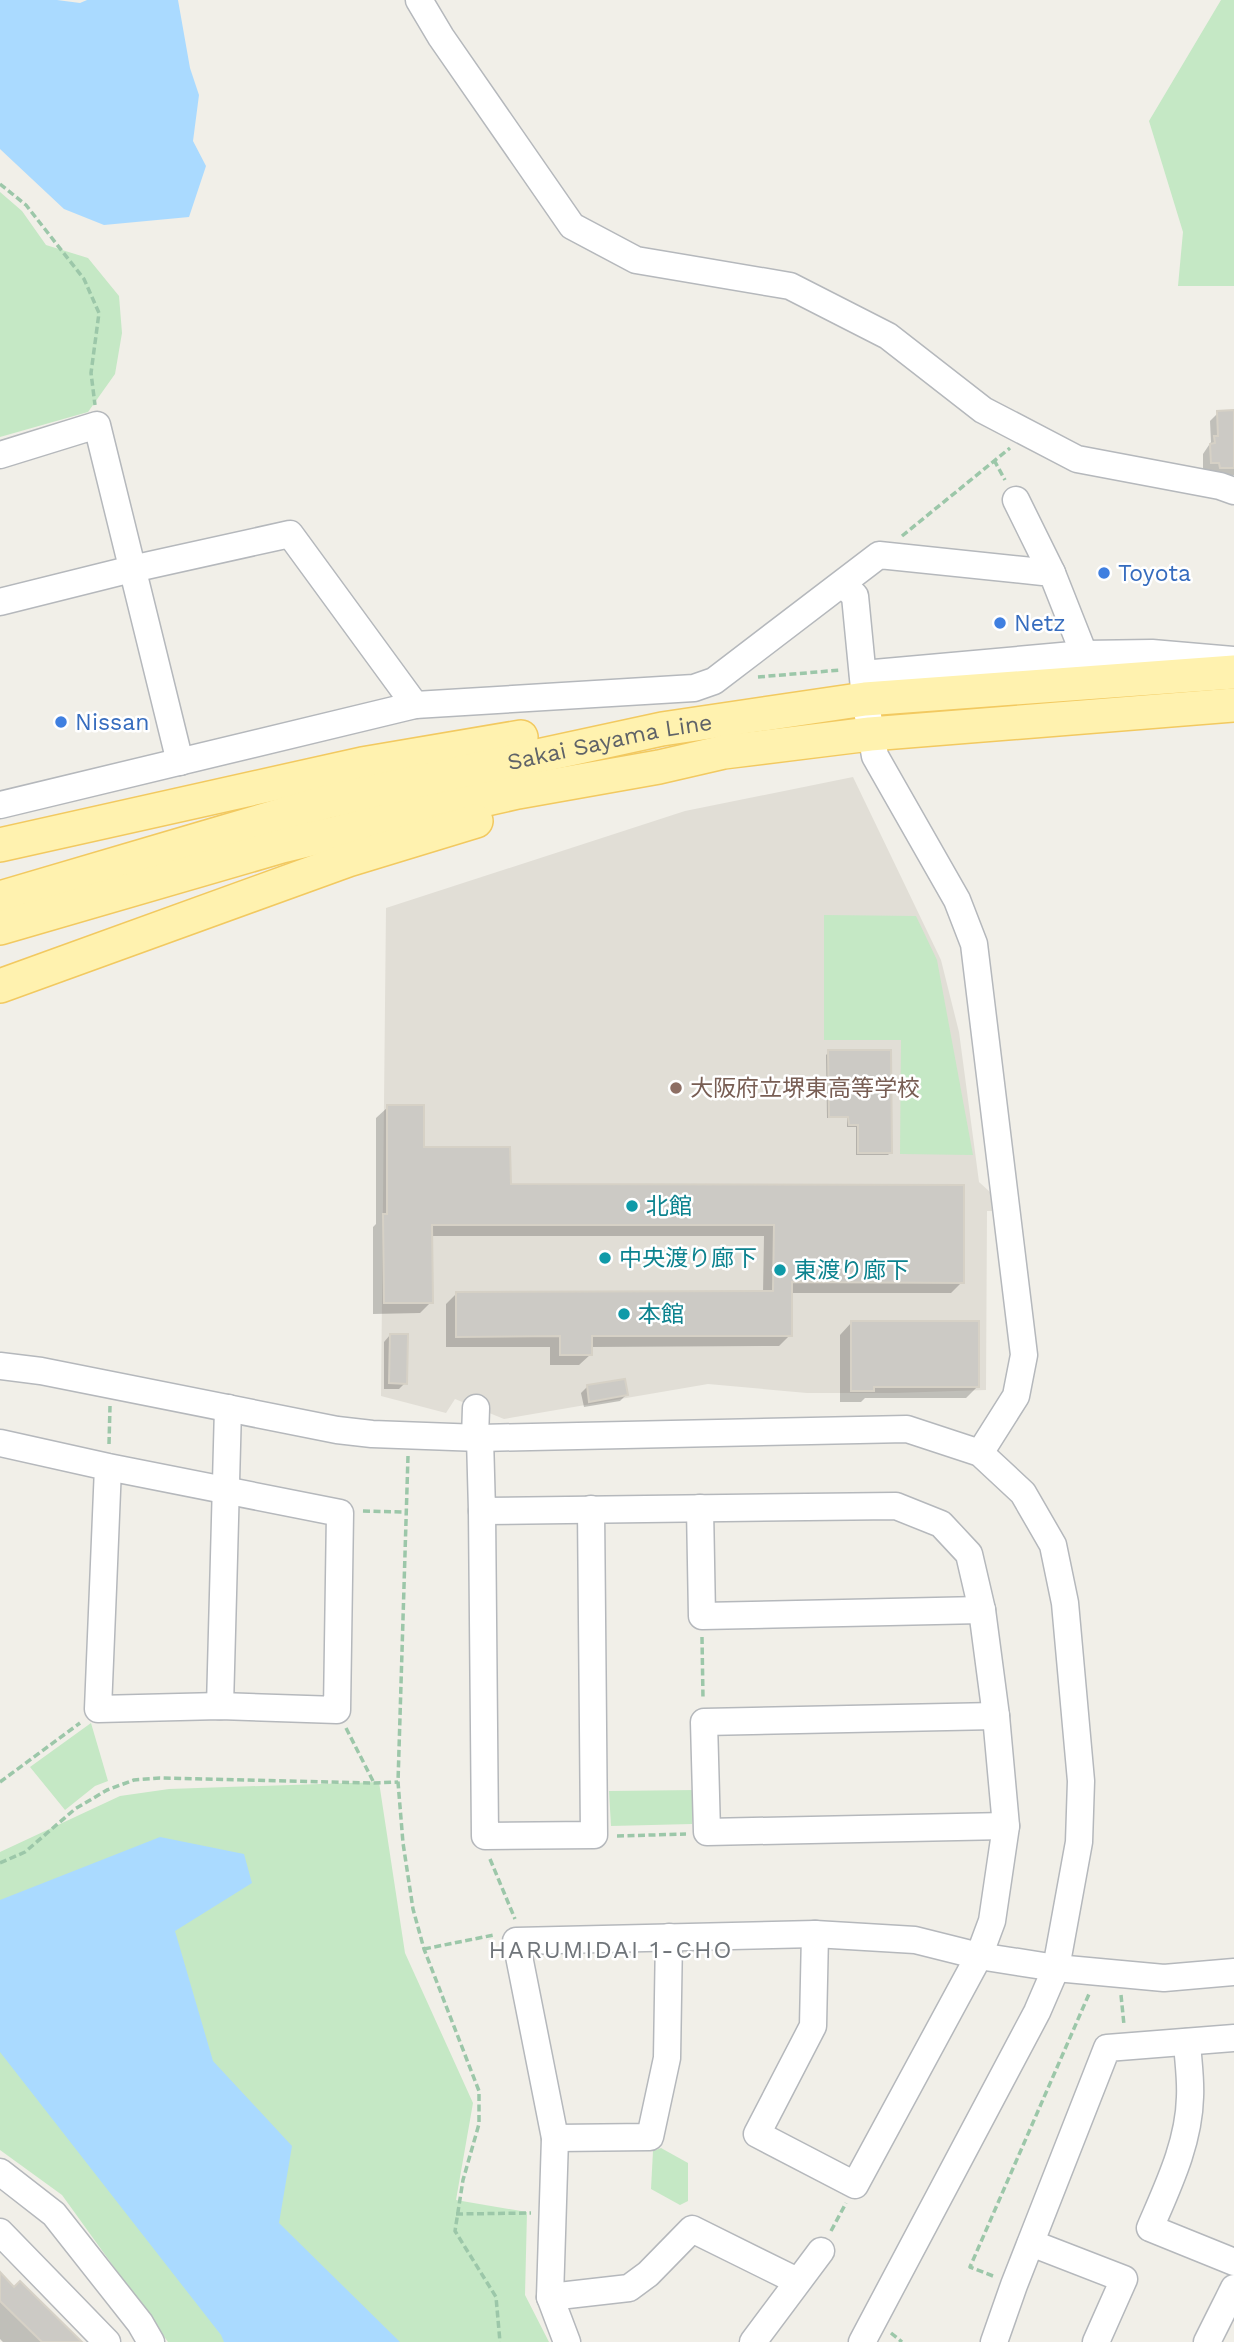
<svg xmlns="http://www.w3.org/2000/svg" width="1234" height="2342" font-family="'Work Sans','Noto Sans JP',sans-serif">
<style>
.education{fill:#e1ded6}
.green{fill:#c5e8c5}
.water{fill:#aadaff}
.shadow{fill:#0003}
.building{fill:#cccac5;stroke:#d6d1c6;stroke-width:2}
.lines{fill:none;stroke-linecap:round;stroke-linejoin:round}
.minor-casing{stroke:#b5b8bc;stroke-width:29}
.major-casing{stroke:#f2c960;stroke-width:36}
.path{stroke:#9cc7a9;stroke-width:3.5;stroke-dasharray:7 3.5;stroke-linecap:butt}
.minor{stroke:#fff;stroke-width:26}
.major{stroke:#fff2af;stroke-width:33}
.shop-dot{fill:#3f7fe0;stroke:#fff;stroke-width:2.5}
.education-dot{fill:#8d6e63;stroke:#fff;stroke-width:2.5}
.culture-dot{fill:#0f9aa8;stroke:#fff;stroke-width:2.5}
.labels{text-anchor:middle;dominant-baseline:central;stroke-width:5;stroke-linejoin:round;paint-order:stroke}
.shop-label{font-size:23px;fill:#366cbe;stroke:#fff;text-anchor:start}
.street-label{font-size:23px;fill:#5f6368;stroke:#fff}
.education-label{font-size:23px;fill:#785e54;stroke:#fff;text-anchor:start}
.culture-label{font-size:23px;fill:#0d838f;stroke:#fff;text-anchor:start}
.neighbourhood-label{font-size:24px;letter-spacing:2px;fill:#70757a;stroke:#fff}
</style>
<rect width="100%" height="100%" fill="#f1efe8"/>
<path class="education" d="M853 777 941 960 959 1032 979 1182 990 1192 992 1211H987L986 1390 894 1393H807L708 1384 504 1419 455 1399 446 1413 381 1396 386 908 685 811Z"/>
<g class="green">
<path d="M1221 0H1234V286H1178L1183 232 1149 121Z"/>
<path d="M0 192 22 211 46 245 88 258 119 296 122 333 115 374 88 412 0 437Z"/>
<path d="M824 915 916 916 937 960 973 1155 900 1154 901 1040H824Z"/>
<path d="M91 1723 108 1781 95 1786 65 1810 30 1767Z"/>
<path d="M379 1782 405 1953 473 2103 456 2200 527 2212 525 2295 549 2342H168L62 2195 0 2150V1852L120 1796 169 1789Z"/>
<path d="M695 1790 692 1824 611 1826 609 1791Z"/>
<path d="M661 2148 688 2163V2201L680 2205 651 2189 653 2151Z"/>
</g>
<g class="water">
<path d="M0 0H57L80 3 87 0H178L190 68 199 95 193 141 206 166 189 217 104 225 64 209 0 149Z"/>
<path d="M160 1837 244 1854 252 1883 175 1931 213 2061 292 2146 279 2223 400 2342H224L221 2335 0 2052V1900Z"/>
</g>
<g class="shadow">
<path d="M1234 412V475L1212 476V471H1203V454L1211 442 1210 421 1218 413Z"/>
<path d="M829 1052 890 1153 888 1155H856V1127H847V1118H827L826 1055Z"/>
<path d="M388 1107 422 1149 509 1186H962V1282L951 1293H790V1335L779 1346 591 1347V1354L579 1365H550V1347H446V1304L457 1293H763L764 1236H431V1302L420 1313 373 1314V1227L376 1224V1118Z"/>
<path d="M851 1323 978 1386 966 1398H865L861 1402H840V1335Z"/>
<path d="M390 1335 405 1383 399 1389H384V1342Z"/>
<path d="M587 1387 626 1395 620 1401 584 1407 581 1393Z"/>
<path d="M0 2275 14 2289 79 2342H3L0 2339Z"/>
</g>
<g class="building">
<path d="M1234 410V468H1220L1219 463H1211L1210 444 1215 443 1214 436H1218L1217 411Z"/>
<path d="M828 1050H891L892 1153H858V1125H849L848 1117H829Z"/>
<path d="M387 1105H424V1147H510L511 1184 964 1185V1283L792 1282V1336H592V1355H560V1336L456 1337V1292L773 1291 774 1225H432L433 1303H384L383 1214H387Z"/>
<path d="M851 1321H979V1387H874V1391H851Z"/>
<path d="M390 1334H408L407 1384 389 1383Z"/>
<path d="M625 1379 628 1395 589 1402 587 1385Z"/>
<path d="M0 2272 14 2287 20 2281 82 2342H42L0 2301Z"/>
</g>
<g class="lines">
<defs>
<g id="minor">
<path d="M419 0 441 37 572 226 636 260 790 286 888 336 983 410 1077 459 1220 486 1234 491"/>
<path d="M0 455 97 425 180 762"/>
<path d="M1016 500 1052 573"/>
<path d="M843 584 855 596 865 699 875 756 957 900 974 944 1024 1355 1016 1396 980 1453"/>
<path d="M0 602 132 569 290 534 415 705"/>
<path d="M863 674 1084 654 1152 653 1234 660"/>
<path d="M0 805 415 705 694 688 714 681 879 555 1052 573 1084 654"/>
<path d="M0 1366 41 1371 337 1430 372 1434 480 1438 907 1429 980 1453 1023 1493 1053 1545 1065 1603 1081 1781 1079 1842 1056 1968 1037 2012 862 2342"/>
<path d="M475 1438 476 1408"/>
<path d="M480 1438 482 1511 896 1506 941 1524 969 1554 982 1610 996 1716 1006 1826 992 1921 979 1956 855 2185 757 2134 813 2026 815 1934"/>
<path d="M0 1443 108 1467 340 1513 337 1710 220 1706 98 1709 108 1467"/>
<path d="M700 1508 702 1616 982 1610"/>
<path d="M482 1511 485 1836 594 1835 591 1509"/>
<path d="M220 1706 228 1408"/>
<path d="M996 1716 704 1722 707 1832 1006 1826"/>
<path d="M1187 2042C1188 2060 1191 2079 1190 2097 1189 2143 1168 2186 1150 2228L1234 2262"/>
<path d="M555 2138 650 2137 667 2058 669 1937"/>
<path d="M0 2172 54 2214 140 2323 151 2342"/>
<path d="M0 2232 107 2342"/>
<path d="M1031 2243 1124 2279 1096 2342"/>
<path d="M550 2297 629 2288 648 2274 692 2229 797 2281"/>
<path d="M567 2342 550 2297 555 2138 516 1941 815 1934 915 1940 979 1956 1056 1968 1164 1978 1234 1972"/>
<path d="M753 2342 821 2251"/>
<path d="M994 2342 1014 2285 1107 2048 1234 2038"/>
<path d="M1207 2342 1234 2288"/>
</g>
<g id="major">
<path d="M0 845 362 764 521 737"/>
<path id="s1" d="M0 898 326 802 662 729 865 699 1234 672"/>
<path d="M0 928 282 846 365 826 518 792 659 767 724 752 870 734 1234 705"/>
<path d="M0 986 348 860 476 821"/>
</g>
</defs>
<use href="#minor" class="minor-casing"/>
<use href="#major" class="major-casing"/>
<g class="path">
<path d="M0 184 26 205 84 279 99 313 91 373 95 405"/>
<path d="M994 460 1005 480"/>
<path d="M902 536 1010 448"/>
<path d="M758 677 841 670"/>
<path d="M109 1444 110 1406"/>
<path d="M408 1456 398 1782 403 1843 413 1909 424 1949 479 2091V2124L463 2180 455 2231 496 2297 500 2342"/>
<path d="M363 1511 406 1512"/>
<path d="M702 1637 703 1699"/>
<path d="M346 1728 374 1783"/>
<path d="M0 1782 80 1723"/>
<path d="M617 1836 686 1834"/>
<path d="M490 1859 515 1919"/>
<path d="M0 1863 25 1852 75 1809 107 1790 134 1780 160 1778 374 1783 398 1782"/>
<path d="M424 1949 494 1935"/>
<path d="M1121 1995 1124 2025"/>
<path d="M456 2214 531 2213"/>
<path d="M831 2231 846 2203"/>
<path d="M993 2276 970 2267 1089 1994"/>
<path d="M891 2333 902 2342"/>
</g>
<use href="#minor" class="minor"/>
<use href="#major" class="major"/>
</g>
<g class="shop-dot">
<circle cx="1104" cy="573" r="7"/>
<circle cx="1000" cy="623" r="7"/>
<circle cx="61" cy="722" r="7"/>
</g>
<circle class="education-dot" cx="676" cy="1088" r="7"/>
<g class="culture-dot">
<circle cx="632" cy="1206" r="7"/>
<circle cx="605" cy="1258" r="7"/>
<circle cx="780" cy="1270" r="7"/>
<circle cx="624" cy="1314" r="7"/>
</g>
<g class="labels">
<g class="shop-label">
<text x="1118" y="573">Toyota</text>
<text x="1014" y="623">Netz</text>
<text x="75" y="722">Nissan</text>
</g>
<g class="street-label">
<text stroke="none"><textPath href="#s1" startOffset="630">Sakai Sayama Line</textPath></text>
</g>
<g class="education-label">
<text x="690" y="1088">大阪府立堺東高等学校</text>
</g>
<g class="culture-label">
<text x="646" y="1206">北館</text>
<text x="619" y="1258">中央渡り廊下</text>
<text x="794" y="1270">東渡り廊下</text>
<text x="638" y="1314">本館</text>
</g>
<g class="neighbourhood-label">
<text x="611" y="1950">HARUMIDAI 1-CHO</text>
</g>
</g>
</svg>
